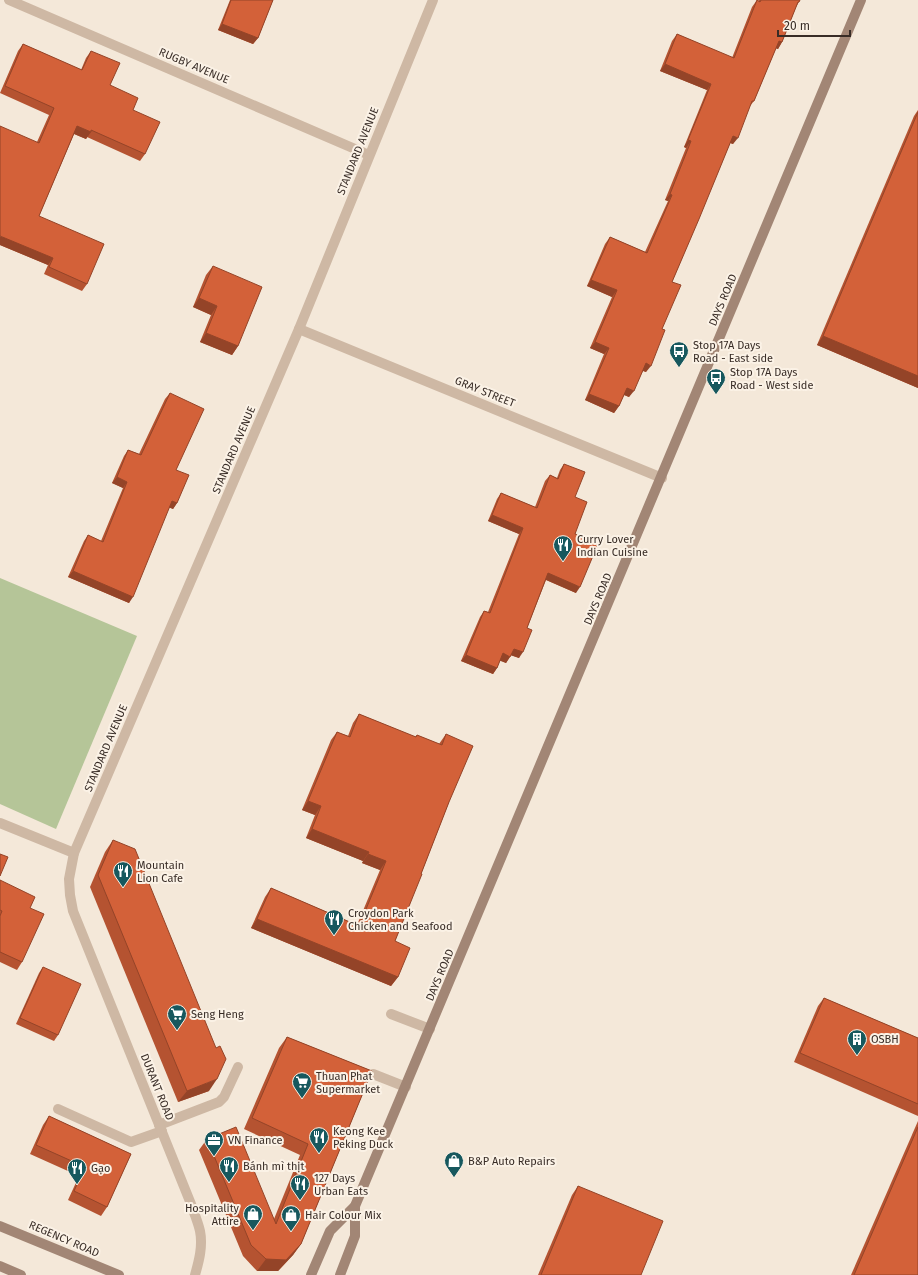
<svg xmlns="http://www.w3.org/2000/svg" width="918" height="1275" font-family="'Fira Sans',sans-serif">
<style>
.green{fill:#b5c598}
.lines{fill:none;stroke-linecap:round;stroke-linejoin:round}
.lane{stroke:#ceb8a4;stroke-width:10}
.street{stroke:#ceb8a4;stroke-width:10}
.secondary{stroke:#a28675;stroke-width:10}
.wall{fill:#b55331}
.shaded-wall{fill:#944428}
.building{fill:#d36139;stroke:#944428}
.labels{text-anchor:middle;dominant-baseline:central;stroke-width:4;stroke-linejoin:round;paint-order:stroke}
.street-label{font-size:11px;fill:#382c26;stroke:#fbf2e6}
.poi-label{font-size:11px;fill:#382c26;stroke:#fbf2e6;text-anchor:start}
</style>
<rect width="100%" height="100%" fill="#f4e8d9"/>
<path class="green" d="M0 578 137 636 56 829 0 804Z"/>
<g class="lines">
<g class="lane">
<path d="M391 1014 430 1029"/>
<path d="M373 1074 406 1087"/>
<path d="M58 1109 131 1142 162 1131"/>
<path d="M159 1125 219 1102 224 1097 238 1067"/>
</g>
<g class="street">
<path d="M9 0 369 155"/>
<path d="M299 329 662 478"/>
<path d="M0 823 74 853"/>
<path d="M195 1275C199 1261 203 1246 200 1231 198 1222 194 1213 191 1204L73 911 70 895 69 879 74 853 299 329 433 0"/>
</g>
<g class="secondary">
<path d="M0 1226 119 1275"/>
<path d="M0 1266 21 1275"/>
<path d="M311 1275 330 1231 355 1206 861 0"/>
<path d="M340 1275 355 1236V1206"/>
</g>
</g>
<g class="wall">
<path d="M230 0H273L258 38 253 44 218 30Z"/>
<path d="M757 0 758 1 759 0H800L796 7 782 42 778 49 776 48 754 101 750 106 733 144 730 143 672 282 662 329 646 372 643 371 629 397 624 395 619 406 614 413 585 400 604 354 590 348 612 297 587 286 605 244 610 237 645 252 668 201 665 200 686 148 684 147 707 90 660 71 672 41 677 34 732 58 752 7Z"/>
<path d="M23 44 81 70 86 58 91 51 110 85 133 110 145 154 140 161 87 137 86 139 74 134 39 216 87 284 82 291 44 274 48 265 0 245 37 142 49 115 0 93 18 51Z"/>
<path d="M918 110V388L817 345 914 116Z"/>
<path d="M213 266 238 346 232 355 200 342 211 315 193 307 206 275Z"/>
<path d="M170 393 176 470 177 503 173 509 169 507 129 603 68 577 84 541 88 535 101 541 123 488 112 483 124 456 128 450 139 454 165 399Z"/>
<path d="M564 464 575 497 576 593 546 580 527 628 519 658 511 655 506 663 500 660 497 668 493 674 461 661 480 617 484 611 488 612 519 534 488 521 497 499 501 493 535 507 545 481 550 475 557 478 560 470Z"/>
<path d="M359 714 415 737 417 735 439 744 446 734 449 802 395 941 398 977 391 986 251 928 265 897 271 888 357 925 380 870 362 863 363 861 306 838 315 815 302 810 331 740 337 732 348 736 353 723Z"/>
<path d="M113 840 209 1091 178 1102 90 887 105 852Z"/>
<path d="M0 880 30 908 22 962 17 970 0 962Z"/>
<path d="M43 967 58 1035 54 1041 16 1024 39 973Z"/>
<path d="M824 998 918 1038V1116L794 1062 818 1006Z"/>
<path d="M287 1037 372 1071 301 1244 293 1255 278 1271H257L243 1256 199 1150 207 1139 274 1219 300 1155 244 1129 279 1048Z"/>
<path d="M49 1116 131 1154 107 1207 101 1216 68 1200 79 1176 30 1154 43 1125Z"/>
<path d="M918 1121V1275H851Z"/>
<path d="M578 1186 641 1275H538L572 1195Z"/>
</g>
<g class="shaded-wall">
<path d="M222 24 258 38 253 44 218 30Z"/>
<path d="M779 41 782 42 778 49 775 48Z"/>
<path d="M665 64 711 84 707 90 660 71Z"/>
<path d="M77 126 91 132 86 139 72 133Z"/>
<path d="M733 136 738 138 733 144 728 142Z"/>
<path d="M688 140 691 141 686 148 684 147Z"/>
<path d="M670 194 672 195 668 201 665 200Z"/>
<path d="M0 236 53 258 48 265 0 245Z"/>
<path d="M591 280 617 290 612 297 587 286Z"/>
<path d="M199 298 217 306 211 315 193 307Z"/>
<path d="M206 333 238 346 232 355 200 342Z"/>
<path d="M823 336 918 376V388L817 345Z"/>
<path d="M595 342 609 348 604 354 590 348Z"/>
<path d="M646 363 651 366 646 372 641 370Z"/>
<path d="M627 388 634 391 629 397 622 394Z"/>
<path d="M589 394 619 406 614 413 585 400Z"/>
<path d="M117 477 127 482 123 488 112 483Z"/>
<path d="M172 501 177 503 173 509 168 507Z"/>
<path d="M492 515 523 528 519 534 488 521Z"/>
<path d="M73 571 133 597 129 603 68 577Z"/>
<path d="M548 573 580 587 576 593 544 579Z"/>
<path d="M514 649 523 652 519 658 510 655Z"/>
<path d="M503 653 510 657 506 663 498 660Z"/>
<path d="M466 655 497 668 493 674 461 661Z"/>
<path d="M308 801 321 806 315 815 302 810Z"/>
<path d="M312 829 369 852 363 861 306 838Z"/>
<path d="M368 854 386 861 380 870 362 863Z"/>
<path d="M257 919 398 977 391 986 251 928Z"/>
<path d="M217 1079 209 1091 178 1102 187 1091Z"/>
<path d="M301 1244 293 1255 278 1271H257L266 1259Z"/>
</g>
<g class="building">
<path d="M231 0H273L258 38 222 24Z"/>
<path d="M757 0 760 2 761 0H800L799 2H798L782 42 779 41 754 101H752L738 138 733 136 699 219 672 282 681 285 662 329 665 330 651 366 646 363 634 391 627 388 619 406 589 394 609 348 595 342 617 290 591 280 610 237 647 253 672 195 670 194 691 141 688 140 711 84 665 64 677 34 734 58Z"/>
<path d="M23 44 82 70 91 51 120 63 110 85 138 98 133 110 160 122 145 154 91 130V132L77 126 39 216 104 244 87 284 49 267 53 258 0 236V126L39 143 54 108 5 86Z"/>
<path d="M918 112V376L823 336Z"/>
<path d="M213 266 262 287 238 346 206 333 217 306 199 298Z"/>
<path d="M170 393 204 409 176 470 189 475 177 503 172 501 133 597 73 571 88 535 103 542 127 482 117 477 128 450 141 455Z"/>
<path d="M564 464 585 472 575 497 587 502 575 534 598 544 580 587 548 573 527 628 532 630 523 652 514 649 510 657 503 653 497 668 466 655 484 611 490 613 523 528 492 515 501 493 537 508 550 475 558 479Z"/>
<path d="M359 714 416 737 417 735 442 745 446 734 473 746 449 802 421 874H422L395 941 410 948 398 977 257 919 271 888 359 926 386 861 368 854 369 852 312 829 321 806 308 801 337 732 350 737Z"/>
<path d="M113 840 135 849 216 1048 220 1046 226 1059 217 1079 187 1091 98 875Z"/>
<path d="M0 854 8 857 0 876Z"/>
<path d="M0 880 35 897 30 908 44 914 22 962 0 952V916L2 911 0 910Z"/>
<path d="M43 967 81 984 58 1035 20 1018Z"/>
<path d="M824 998 918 1038V1104L800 1053Z"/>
<path d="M287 1037 372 1071 301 1244 286 1260 266 1259 251 1245 207 1139 236 1127 276 1224 308 1144 252 1118Z"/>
<path d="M49 1116 131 1154 107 1207 74 1191 85 1167 36 1145Z"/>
<path d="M918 1127V1275H854Z"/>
<path d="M578 1186 663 1221 641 1275H541Z"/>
</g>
<defs>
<symbol id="bus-pin" viewBox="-11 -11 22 30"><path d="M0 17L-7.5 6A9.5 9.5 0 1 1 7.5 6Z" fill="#17585e" stroke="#fbf2e6"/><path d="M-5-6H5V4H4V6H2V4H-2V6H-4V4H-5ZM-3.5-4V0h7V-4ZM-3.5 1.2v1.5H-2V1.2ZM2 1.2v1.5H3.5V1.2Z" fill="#fff"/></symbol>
<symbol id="restaurant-pin" viewBox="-11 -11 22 30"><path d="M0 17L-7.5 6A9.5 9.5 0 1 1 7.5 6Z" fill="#17585e" stroke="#fbf2e6"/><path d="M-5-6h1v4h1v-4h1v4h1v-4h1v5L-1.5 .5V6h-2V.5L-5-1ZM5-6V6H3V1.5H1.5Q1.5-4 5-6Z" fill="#fff"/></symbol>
<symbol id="supermarket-pin" viewBox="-11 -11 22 30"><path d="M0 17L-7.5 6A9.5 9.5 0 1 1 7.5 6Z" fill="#17585e" stroke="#fbf2e6"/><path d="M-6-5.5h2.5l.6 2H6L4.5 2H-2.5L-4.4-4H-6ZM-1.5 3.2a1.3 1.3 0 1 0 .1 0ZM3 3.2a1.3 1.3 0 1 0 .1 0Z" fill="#fff"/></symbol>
<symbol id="building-pin" viewBox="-11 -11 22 30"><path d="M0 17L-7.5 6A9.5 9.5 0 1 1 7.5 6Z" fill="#17585e" stroke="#fbf2e6"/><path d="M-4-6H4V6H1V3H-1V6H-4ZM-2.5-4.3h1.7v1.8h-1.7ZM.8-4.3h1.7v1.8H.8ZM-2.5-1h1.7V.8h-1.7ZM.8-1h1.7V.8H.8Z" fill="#fff"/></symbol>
<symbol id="office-pin" viewBox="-11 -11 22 30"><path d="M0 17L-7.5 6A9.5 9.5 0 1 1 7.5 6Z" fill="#17585e" stroke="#fbf2e6"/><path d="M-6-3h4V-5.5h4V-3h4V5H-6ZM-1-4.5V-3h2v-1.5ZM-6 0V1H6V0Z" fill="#fff"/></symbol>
<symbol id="shop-pin" viewBox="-11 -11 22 30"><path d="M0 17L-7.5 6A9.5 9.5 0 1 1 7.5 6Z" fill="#17585e" stroke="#fbf2e6"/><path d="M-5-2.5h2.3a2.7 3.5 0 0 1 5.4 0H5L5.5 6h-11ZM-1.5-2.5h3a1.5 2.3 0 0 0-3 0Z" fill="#fff"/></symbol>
</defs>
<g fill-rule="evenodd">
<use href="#bus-pin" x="668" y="340" width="22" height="30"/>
<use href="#bus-pin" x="705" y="367" width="22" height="30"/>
<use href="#restaurant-pin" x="552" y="534" width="22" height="30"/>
<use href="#restaurant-pin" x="112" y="860" width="22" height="30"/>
<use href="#restaurant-pin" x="323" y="908" width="22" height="30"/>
<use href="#supermarket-pin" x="166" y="1003" width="22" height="30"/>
<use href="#building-pin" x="846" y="1028" width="22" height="30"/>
<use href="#supermarket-pin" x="291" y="1071" width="22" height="30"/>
<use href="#restaurant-pin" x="308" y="1126" width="22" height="30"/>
<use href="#office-pin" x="203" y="1129" width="22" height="30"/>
<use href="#shop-pin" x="443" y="1150" width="22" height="30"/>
<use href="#restaurant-pin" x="218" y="1155" width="22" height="30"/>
<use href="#restaurant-pin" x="66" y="1157" width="22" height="30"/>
<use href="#restaurant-pin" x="289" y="1173" width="22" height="30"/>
<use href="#shop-pin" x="242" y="1203" width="22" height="30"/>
<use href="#shop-pin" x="280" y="1204" width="22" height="30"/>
</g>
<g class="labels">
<g class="street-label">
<text transform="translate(194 66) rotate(23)">RUGBY AVENUE</text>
<text transform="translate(358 151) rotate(-68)">STANDARD AVENUE</text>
<text transform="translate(723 300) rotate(-67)">DAYS ROAD</text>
<text transform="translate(485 392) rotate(22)">GRAY STREET</text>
<text transform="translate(234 450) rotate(-67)">STANDARD AVENUE</text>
<text transform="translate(598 599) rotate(-67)">DAYS ROAD</text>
<text transform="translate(106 748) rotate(-67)">STANDARD AVENUE</text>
<text transform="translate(440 975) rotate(-67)">DAYS ROAD</text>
<text transform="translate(157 1087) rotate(68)">DURANT ROAD</text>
<text transform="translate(64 1239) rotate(23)">REGENCY ROAD</text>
</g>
<g class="poi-label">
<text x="693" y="345">Stop 17A Days<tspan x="693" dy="13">Road - East side</tspan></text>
<text x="730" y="372">Stop 17A Days<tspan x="730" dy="13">Road - West side</tspan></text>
<text x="577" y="539">Curry Lover<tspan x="577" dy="13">Indian Cuisine</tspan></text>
<text x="137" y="865">Mountain<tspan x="137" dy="13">Lion Cafe</tspan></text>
<text x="348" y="913">Croydon Park<tspan x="348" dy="13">Chicken and Seafood</tspan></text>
<text x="191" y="1014">Seng Heng</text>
<text x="871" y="1039">OSBH</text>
<text x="316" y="1076">Thuan Phat<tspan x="316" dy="13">Supermarket</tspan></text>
<text x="333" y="1131">Keong Kee<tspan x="333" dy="13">Peking Duck</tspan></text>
<text x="228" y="1140">VN Finance</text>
<text x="468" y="1161">B&amp;P Auto Repairs</text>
<text x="243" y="1166">Bánh mì thịt</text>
<text x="91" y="1168">Gạo</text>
<text x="314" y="1178">127 Days<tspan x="314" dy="13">Urban Eats</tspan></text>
<text x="239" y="1208" text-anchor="end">Hospitality<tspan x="239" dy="13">Attire</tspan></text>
<text x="305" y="1215">Hair Colour Mix</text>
</g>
</g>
<path d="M778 30v6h72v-6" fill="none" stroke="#382c26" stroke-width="2"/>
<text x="784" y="30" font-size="12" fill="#382c26" stroke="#fbf2e6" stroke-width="3" paint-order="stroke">20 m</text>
</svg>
